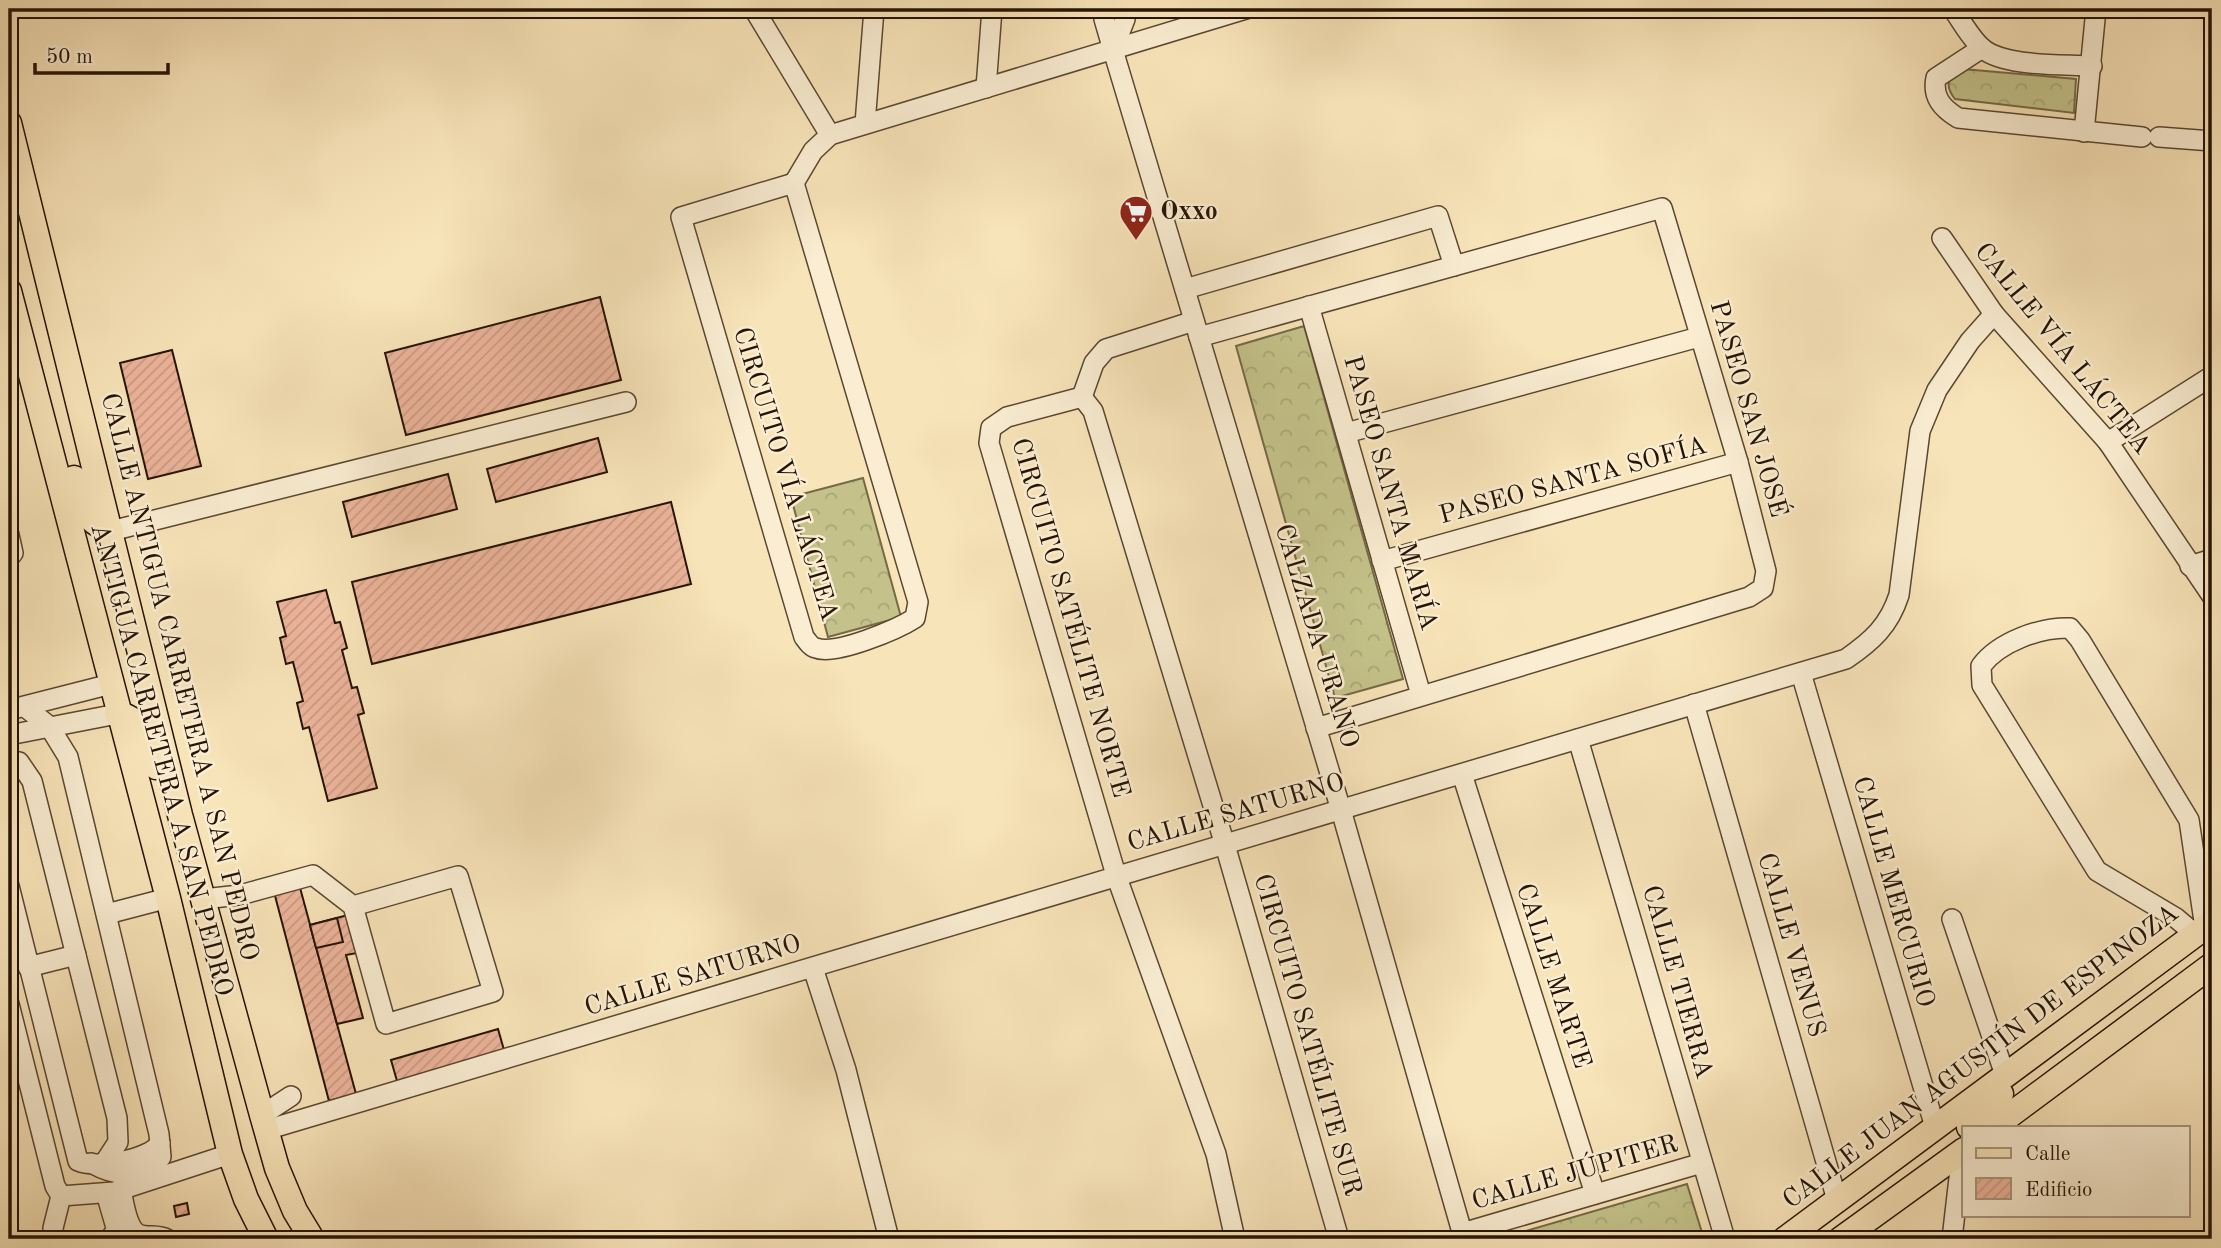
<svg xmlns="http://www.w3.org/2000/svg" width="2221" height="1248" font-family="'Old Standard TT',serif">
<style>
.forest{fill:url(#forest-crowns);stroke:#746a47;stroke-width:2}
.building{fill:url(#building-hatch);stroke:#251304;stroke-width:2}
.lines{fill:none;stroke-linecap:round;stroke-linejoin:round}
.minor-casing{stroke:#5a4731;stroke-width:22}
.major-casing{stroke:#251304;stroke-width:27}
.minor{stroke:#faedd2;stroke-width:19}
.major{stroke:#f8e4b9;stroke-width:24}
.labels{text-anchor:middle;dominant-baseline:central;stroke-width:5;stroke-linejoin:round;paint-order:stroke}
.poi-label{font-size:26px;font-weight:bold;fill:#251304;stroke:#faedd2;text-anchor:start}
.street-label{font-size:26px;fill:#251304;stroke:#faedd2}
</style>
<defs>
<pattern id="forest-crowns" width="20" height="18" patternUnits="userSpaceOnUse" patternTransform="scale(1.75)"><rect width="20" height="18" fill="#c4c28a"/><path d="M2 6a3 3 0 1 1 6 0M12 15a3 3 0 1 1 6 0" fill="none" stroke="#a8a675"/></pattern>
<pattern id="building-hatch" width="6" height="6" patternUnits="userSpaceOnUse" patternTransform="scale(1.75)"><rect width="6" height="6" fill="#edb49b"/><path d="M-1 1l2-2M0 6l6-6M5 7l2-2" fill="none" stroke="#cb9a84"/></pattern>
</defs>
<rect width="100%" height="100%" fill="#f8e4b9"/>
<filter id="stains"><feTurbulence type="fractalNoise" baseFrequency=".00286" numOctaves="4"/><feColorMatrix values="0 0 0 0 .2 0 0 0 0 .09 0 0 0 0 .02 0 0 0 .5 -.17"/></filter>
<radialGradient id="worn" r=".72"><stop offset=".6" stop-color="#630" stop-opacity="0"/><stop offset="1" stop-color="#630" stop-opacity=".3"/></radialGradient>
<g class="forest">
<path d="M1963 69 2076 79 2074 113 1955 99C1943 84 1949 77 1963 69Z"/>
<path d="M1304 326 1403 679 1335 698 1236 346Z"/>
<path d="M863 478 901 617 828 637 791 497Z"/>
<path d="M1687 1184 1704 1239H1498Z"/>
</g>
<g class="building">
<path d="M600 297 621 380 406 435 385 353Z"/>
<path d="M172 350 201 466 148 479 120 363Z"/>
<path d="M598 438 607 472 496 502 487 469Z"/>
<path d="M448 474 457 509 352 537 343 502Z"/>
<path d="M671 502 691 584 372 664 352 582Z"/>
<path d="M326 590 335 623 340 622 347 648 342 650 352 688 357 687 364 713 358 715 377 788 328 801 309 727 303 729 297 703 303 701 293 662 286 664 280 638 286 636 277 602Z"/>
<path d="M299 884 356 1094 329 1101 274 892Z"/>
<path d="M348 915 357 953 346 955 363 1018 337 1024 310 925Z"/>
<path d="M337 918 343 942 316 948 310 925Z"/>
<path d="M498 1029 504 1050 397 1081 391 1060Z"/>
<path d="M9 1188 16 1215 9 1217Z"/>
<path d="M187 1203 189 1214 176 1217 174 1206Z"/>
</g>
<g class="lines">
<defs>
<g id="minor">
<path d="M754 9 830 135"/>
<path d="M1105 9 1104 19 1113 50 1341 810 1464 1239"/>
<path d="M1953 9C1962 22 1971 39 1983 49 2006 67 2062 64 2092 66"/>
<path d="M1982 48 1936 78C1932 97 1942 108 1958 118L2142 137"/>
<path d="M1113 50 1125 19 1126 9"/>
<path d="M986 88 992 9"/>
<path d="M865 124 874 9"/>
<path d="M2084 132 2096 9"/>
<path d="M2159 137 2212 141"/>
<path d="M794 183 918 602 915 618C898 629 835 656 816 648 811 647 807 641 804 637L681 217Z"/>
<path d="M794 183 813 151 830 135 1246 9"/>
<path d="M1942 238 1994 314 2108 442 2212 596"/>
<path d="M1185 289 1438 216 1454 266"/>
<path d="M1309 306 1421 695"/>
<path d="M1199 337 1662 208 1738 462 1766 571 1763 588 1749 597 1316 728"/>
<path d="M1082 397 1007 417 991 428 989 443 1116 875 1216 1154 1235 1239"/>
<path d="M1082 397 1093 411 1225 845 1339 1239"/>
<path d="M1082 397 1094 363 1106 349 1194 321"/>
<path d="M1346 433 1699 337"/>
<path d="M2108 442 2212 376"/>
<path d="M111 531 626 402"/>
<path d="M9 535 13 553 9 558"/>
<path d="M1382 561 1738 462"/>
<path d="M2190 566 2212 559"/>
<path d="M1801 673 1935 1127"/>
<path d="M1694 704 1837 1200"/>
<path d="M25 707 49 726 68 757 159 1134 161 1157C143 1181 114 1176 91 1163"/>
<path d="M9 710 111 684"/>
<path d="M9 735 117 714"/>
<path d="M1578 739 1725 1239"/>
<path d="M9 760 19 762 32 781 117 1118 118 1142 105 1162"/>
<path d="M1462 774 1595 1194"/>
<path d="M9 886 78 1161C95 1169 150 1160 160 1143"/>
<path d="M203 899 240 895 313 875 353 906 386 1024 493 992 458 876 353 906"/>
<path d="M107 914 168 898"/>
<path d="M1952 919 2005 1075"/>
<path d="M2196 935 2176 918 2097 871 1982 685 1981 666C1999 642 2040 627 2070 628L2080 640 2189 820 2205 928"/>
<path d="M28 967 76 955"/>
<path d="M813 968 846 1070 889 1239"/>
<path d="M9 1004 55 1186 61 1196 53 1228 54 1239"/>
<path d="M262 1115 291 1096"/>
<path d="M266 1130 1846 659C1872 641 1889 626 1899 595L1920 431 1937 390 1970 341 1994 314"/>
<path d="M121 1190C124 1202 126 1227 138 1234 147 1238 158 1234 167 1239"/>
<path d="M106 1193 117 1231 109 1239"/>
<path d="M61 1196 114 1192 230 1154"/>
<path d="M1462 1233 1702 1163"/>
<path d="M1952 1239 1962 1152"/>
</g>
<g id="major">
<path d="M9 123 180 815 262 1115 277 1168 295 1211 312 1239"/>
<path d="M9 291 168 898 230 1154 246 1199 266 1239"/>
<path d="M74 478C82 507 81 519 111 531"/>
<path d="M117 714C143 717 147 746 156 767"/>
<path d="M1969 1127 2001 1094"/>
<path d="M1994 1127 2212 965"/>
<path d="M1785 1239 2212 922"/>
<path d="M1841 1239 1964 1150"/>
</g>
</defs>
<use href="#minor" class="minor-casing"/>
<use href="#major" class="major-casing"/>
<use href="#minor" class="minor"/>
<use href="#major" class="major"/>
</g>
<defs>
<symbol id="supermarket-pin" viewBox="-11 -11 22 30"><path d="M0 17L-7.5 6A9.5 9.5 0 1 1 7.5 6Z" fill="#8f2418" stroke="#faedd2"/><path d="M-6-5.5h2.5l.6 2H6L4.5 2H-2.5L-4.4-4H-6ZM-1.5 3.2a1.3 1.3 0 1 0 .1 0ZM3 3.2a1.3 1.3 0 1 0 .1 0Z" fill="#fff"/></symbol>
</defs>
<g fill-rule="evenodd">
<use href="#supermarket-pin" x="1117" y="193" width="38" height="52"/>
</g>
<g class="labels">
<g class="poi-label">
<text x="1160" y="212">Oxxo</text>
</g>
<g class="street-label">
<text transform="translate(2062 349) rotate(51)">CALLE VÍA LÁCTEA</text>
<text transform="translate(1748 409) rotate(74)">PASEO SAN JOSÉ</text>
<text transform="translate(785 474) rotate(73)">CIRCUITO VÍA LÁCTEA</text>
<text transform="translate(1573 481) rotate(-15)">PASEO SANTA SOFÍA</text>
<text transform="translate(1390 493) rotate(74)">PASEO SANTA MARÍA</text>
<text transform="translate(1070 618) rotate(74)">CIRCUITO SATÉLITE NORTE</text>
<text transform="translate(1316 636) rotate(73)">CALZADA URANO</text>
<text transform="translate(179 677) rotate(76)">CALLE ANTIGUA CARRETERA A SAN PEDRO</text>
<text transform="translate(161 760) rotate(75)">ANTIGUA CARRETERA A SAN PEDRO</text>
<text transform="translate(1236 813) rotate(-16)">CALLE SATURNO</text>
<text transform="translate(1893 892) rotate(74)">CALLE MERCURIO</text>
<text transform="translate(1791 945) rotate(74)">CALLE VENUS</text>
<text transform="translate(693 976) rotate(-17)">CALLE SATURNO</text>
<text transform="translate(1553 976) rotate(72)">CALLE MARTE</text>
<text transform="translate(1677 982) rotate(74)">CALLE TIERRA</text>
<text transform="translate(1307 1035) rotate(74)">CIRCUITO SATÉLITE SUR</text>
<text transform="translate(1981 1057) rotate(-37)">CALLE JUAN AGUSTÍN DE ESPINOZA</text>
<text transform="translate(1575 1173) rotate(-16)">CALLE JÚPITER</text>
</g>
</g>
<rect width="2221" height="1248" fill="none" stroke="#f8e4b9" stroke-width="35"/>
<rect x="10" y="10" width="2200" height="1227" fill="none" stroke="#251304" stroke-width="3.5"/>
<rect x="18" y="18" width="2186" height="1213" fill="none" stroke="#251304" stroke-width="2"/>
<rect x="1962" y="1126" width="228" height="91" fill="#faedd2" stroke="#a59680" stroke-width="2"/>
<rect x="1976" y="1148" width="35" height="10" fill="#f8e4b9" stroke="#a59680" stroke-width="2"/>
<text x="2025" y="1160" font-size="21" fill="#251304">Calle</text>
<rect x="1976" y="1178" width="35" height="21" fill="url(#building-hatch)" stroke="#a59680" stroke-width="2"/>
<text x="2025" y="1196" font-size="21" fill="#251304">Edificio</text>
<path d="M35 63v10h133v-10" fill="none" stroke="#251304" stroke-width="3.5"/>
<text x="46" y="63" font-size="21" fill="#251304" stroke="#faedd2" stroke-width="5" paint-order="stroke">50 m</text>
<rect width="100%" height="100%" filter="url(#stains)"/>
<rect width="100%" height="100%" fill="url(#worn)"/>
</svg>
